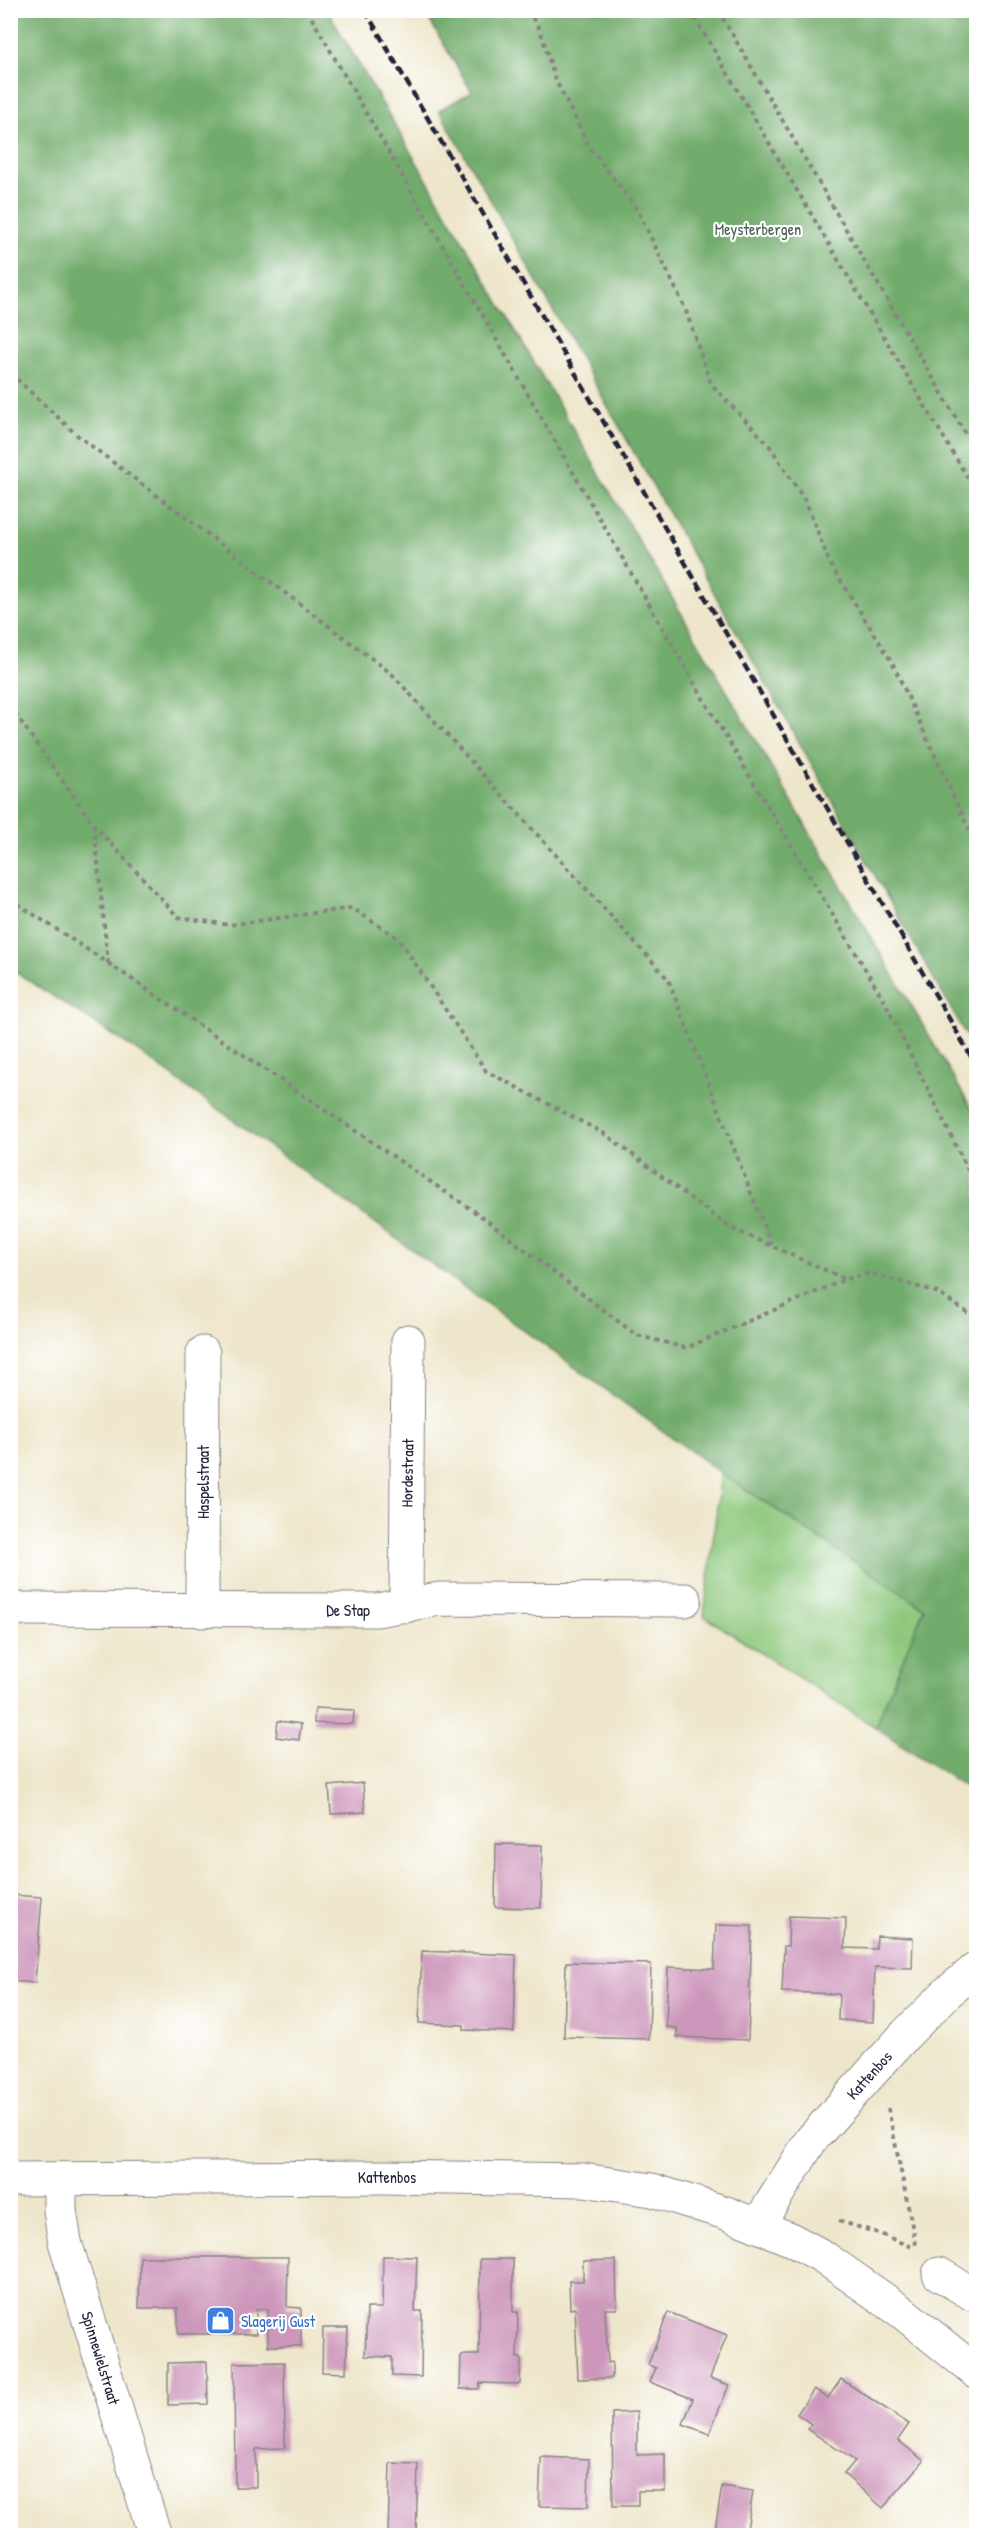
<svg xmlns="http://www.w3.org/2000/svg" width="987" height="2546" font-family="'Patrick Hand',sans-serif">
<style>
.green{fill:#8dc77c;stroke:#58745c;stroke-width:1.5}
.forest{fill:#72ac6c;stroke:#4a6754;stroke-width:1.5}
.building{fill:#cd97bb}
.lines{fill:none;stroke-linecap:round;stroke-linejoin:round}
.minor-casing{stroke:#888483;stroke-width:35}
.secondary-casing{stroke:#888483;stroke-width:35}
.path{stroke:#888483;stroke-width:4;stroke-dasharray:4.5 4.5;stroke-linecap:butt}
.minor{stroke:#fff;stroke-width:33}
.secondary{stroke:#fff;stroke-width:33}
.rail{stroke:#22223b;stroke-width:4.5;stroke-dasharray:9 4.5;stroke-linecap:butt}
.labels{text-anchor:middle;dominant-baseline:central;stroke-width:4.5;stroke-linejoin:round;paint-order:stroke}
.park-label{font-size:16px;fill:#475c52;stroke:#fff}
.street-label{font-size:16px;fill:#22223b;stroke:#fff}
.shop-label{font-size:16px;fill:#366cbe;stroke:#fff;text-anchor:start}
</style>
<rect width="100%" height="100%" fill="#fff"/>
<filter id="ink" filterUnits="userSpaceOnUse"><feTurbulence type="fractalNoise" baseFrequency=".0167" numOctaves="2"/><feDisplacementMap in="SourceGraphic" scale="12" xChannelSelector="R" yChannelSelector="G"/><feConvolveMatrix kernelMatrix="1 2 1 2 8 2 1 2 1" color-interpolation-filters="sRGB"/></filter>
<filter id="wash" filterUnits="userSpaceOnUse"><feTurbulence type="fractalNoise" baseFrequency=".008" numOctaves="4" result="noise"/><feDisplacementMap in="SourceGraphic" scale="24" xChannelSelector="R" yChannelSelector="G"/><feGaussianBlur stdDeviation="1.35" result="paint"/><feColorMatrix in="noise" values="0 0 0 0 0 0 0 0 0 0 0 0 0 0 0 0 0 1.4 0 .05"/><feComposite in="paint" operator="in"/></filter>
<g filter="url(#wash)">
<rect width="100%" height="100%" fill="#eee6cb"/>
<path class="green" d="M721 1473 924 1608 875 1727 704 1616Z"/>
<g class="forest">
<path d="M10 11H328L976 1116V1794L875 1727 924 1608 721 1473 133 1048 11 969Z"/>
<path d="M424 11H976V1053L439 110 472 92Z"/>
</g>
<g id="blocks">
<g class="building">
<path d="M315 1708 354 1710 353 1724 314 1723Z"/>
<path d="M278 1721 301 1724 299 1740 276 1737Z"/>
<path d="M363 1783 365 1812 331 1814 329 1786Z"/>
<path d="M496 1844 542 1845 541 1908 495 1907Z"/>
<path d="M10 1895 42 1897 35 1983 10 1981Z"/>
<path d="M789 1916 846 1918 845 1948 876 1949 877 1936 913 1938 912 1968 875 1967 873 2022 838 2020 839 1994 782 1992 784 1946H788Z"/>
<path d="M716 1925 752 1926 748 2040 677 2037V2028L666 2027 668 1967 714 1969Z"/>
<path d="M422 1951 516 1955 514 2032 464 2030V2025L419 2023Z"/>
<path d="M566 1962 651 1964 649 2039 564 2037Z"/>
<path d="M383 2256 417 2257 415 2311H422L421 2377 392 2376V2357L365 2356 367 2308H382Z"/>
<path d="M140 2257H288L287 2307 301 2308V2346H268V2309H256V2334H178V2308H139Z"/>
<path d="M480 2259H513V2312H518L517 2358H521L520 2384 480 2383 479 2389H460L461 2355H479Z"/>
<path d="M616 2260 617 2309H605L608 2363 612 2362V2378L578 2379 575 2308 570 2309 569 2281H583V2261Z"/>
<path d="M668 2312 727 2335 710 2378 729 2385 709 2434 683 2424 693 2399 650 2382 656 2368 648 2365Z"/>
<path d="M323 2328H348L346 2373 322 2372Z"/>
<path d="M207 2362 208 2404 168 2405V2363Z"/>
<path d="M284 2362 285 2448 256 2449V2487H235L234 2363Z"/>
<path d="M841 2379 909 2424 898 2440 924 2461 883 2508 844 2474 855 2461 807 2429 811 2424 797 2414 814 2389 828 2398Z"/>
<path d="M637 2412V2455L665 2454V2491H638V2506H613L612 2413Z"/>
<path d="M541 2457 589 2459 588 2507 539 2506Z"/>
<path d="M390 2463 418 2464 416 2536H388Z"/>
<path d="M722 2486 753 2491 746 2536H714Z"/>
</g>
</g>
</g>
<g filter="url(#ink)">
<use href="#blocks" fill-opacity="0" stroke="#888483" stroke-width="1.5"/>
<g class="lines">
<defs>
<g id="minor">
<path d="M406 1606 408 1341"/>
<path d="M10 1609 377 1610 439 1599 685 1600"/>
<path d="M202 1611 203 1353"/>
<path d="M60 2179V2211L65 2242 155 2536"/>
<path d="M758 2225 811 2140 906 2034 948 1992 976 1969"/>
<path d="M939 2274 976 2296"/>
</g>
<path id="secondary" d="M10 2179 383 2177 583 2180 652 2190 726 2213 790 2239 822 2256 902 2312 976 2372"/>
</defs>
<use href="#minor" class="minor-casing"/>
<use href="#secondary" class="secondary-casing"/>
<g class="path">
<path d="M307 10 704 700 882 997 976 1186"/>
<path d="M527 10 540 29 555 79 590 148 637 209 685 308 711 384 769 445 806 502 830 564 892 662 976 845"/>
<path d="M690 10 976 492"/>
<path d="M718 10 976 452"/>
<path d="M10 373 77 435 392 674 668 979 772 1247"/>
<path d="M10 706 93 824 178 917 229 925 352 908 399 939 486 1071 605 1134 729 1227 845 1279"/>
<path d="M94 825 108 963"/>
<path d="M10 899 108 963 481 1216 636 1335 686 1348 846 1279 870 1273 936 1292 976 1318"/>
<path d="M888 2108 916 2245"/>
<path d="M839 2221 878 2233 914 2248"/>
</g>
<use href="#minor" class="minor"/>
<use href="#secondary" class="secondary"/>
<path class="rail" d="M365 10 976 1065"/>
</g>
</g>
<defs>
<symbol id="shop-square" viewBox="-11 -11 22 22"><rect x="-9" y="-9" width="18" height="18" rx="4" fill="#3f7fe0" stroke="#fff"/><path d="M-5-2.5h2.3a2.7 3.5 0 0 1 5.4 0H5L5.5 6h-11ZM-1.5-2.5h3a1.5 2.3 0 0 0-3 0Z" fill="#fff"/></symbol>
</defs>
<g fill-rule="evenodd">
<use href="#shop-square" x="204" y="2304" width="33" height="33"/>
</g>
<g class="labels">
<g class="park-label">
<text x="758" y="229">Meysterbergen</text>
</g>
<g class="street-label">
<text transform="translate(407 1473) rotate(-89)">Hordestraat</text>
<text transform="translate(203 1482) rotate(-90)">Haspelstraat</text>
<text x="348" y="1610">De Stap</text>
<text transform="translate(869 2075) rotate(-48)">Kattenbos</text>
<text x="387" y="2177">Kattenbos</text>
<text transform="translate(101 2358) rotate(73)">Spinnewielstraat</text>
</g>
<g class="shop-label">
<text x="241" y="2321">Slagerij Gust</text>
</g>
</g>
<rect width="987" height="2546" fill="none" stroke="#fff" stroke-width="36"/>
</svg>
